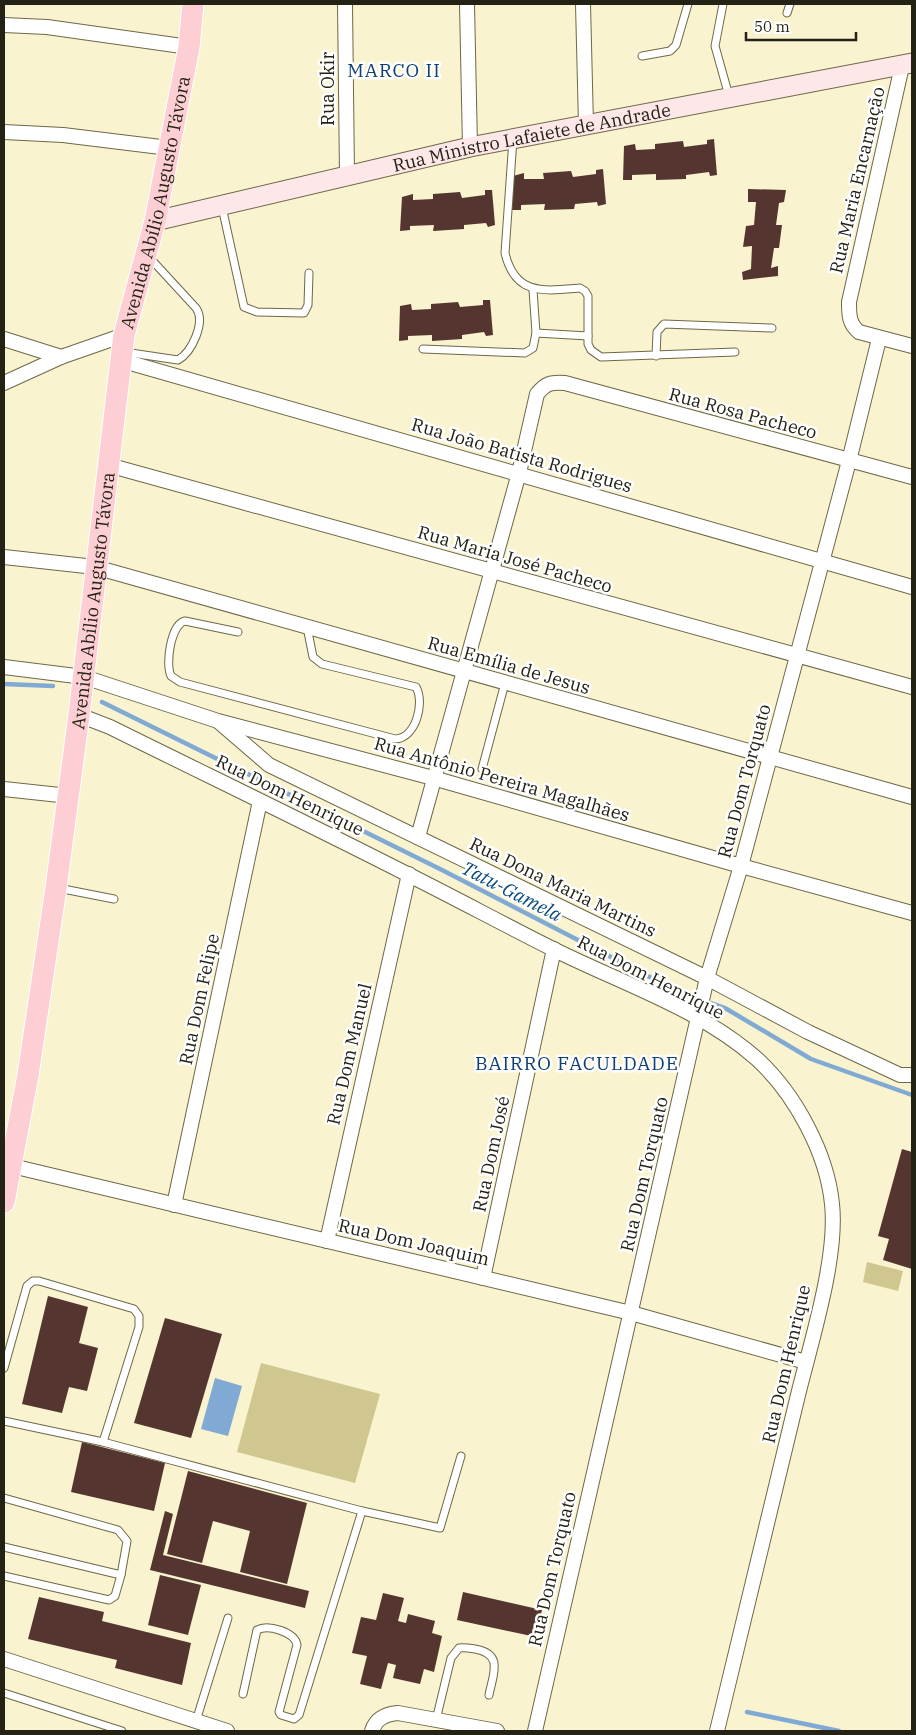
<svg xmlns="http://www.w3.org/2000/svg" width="916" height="1735" font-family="'IBM Plex Serif',serif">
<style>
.green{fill:#d0c790}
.water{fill:#80aad4}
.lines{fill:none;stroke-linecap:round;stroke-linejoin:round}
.stream{stroke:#80aad4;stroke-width:4.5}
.building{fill:#55352f}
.lane-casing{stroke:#6d6848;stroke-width:9}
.street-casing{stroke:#6d6848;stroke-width:16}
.secondary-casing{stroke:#6d6848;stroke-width:21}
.primary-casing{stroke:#fff;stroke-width:23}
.lane{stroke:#fff;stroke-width:7}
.street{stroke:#fff;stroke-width:14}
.secondary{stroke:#fee7e9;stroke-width:19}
.primary{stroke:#fdced3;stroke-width:21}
.labels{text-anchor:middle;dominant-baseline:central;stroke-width:5;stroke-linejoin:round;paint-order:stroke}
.street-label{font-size:18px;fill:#242215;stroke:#fff}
.neighbourhood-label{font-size:19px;letter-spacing:1px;fill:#104073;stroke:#fff}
.water-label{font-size:19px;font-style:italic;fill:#064a7e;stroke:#fff}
</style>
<rect width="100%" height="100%" fill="#f9f3cf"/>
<g class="green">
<path d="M867 1262 903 1271 898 1291 863 1282Z"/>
<path d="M261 1363 380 1394 355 1483 237 1452Z"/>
</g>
<path class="water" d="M215 1378 242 1386 228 1436 201 1429Z"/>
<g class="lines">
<g class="stream">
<path d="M4 684 53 686"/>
<path d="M102 702 442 870 677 991 725 1008 811 1059 912 1095"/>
<path d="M747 1712 839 1731"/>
</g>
</g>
<g class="building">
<path d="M714 139 717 175 710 176 709 172 686 175V179L656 180V174L632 175V180H623L624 146 635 144 636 150 655 149V144L683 141 684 147 707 144V140Z"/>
<path d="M603 169 606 204 598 206 597 202 575 204 574 209 544 210 545 204 521 205V210H511L513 176 524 173V179H544L543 173 571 171 573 177 596 174V170Z"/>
<path d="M748 189 786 190 784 202 779 203 776 225H782L779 248H774L771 268 778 266V276L743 280 742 272 751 269 752 246 743 247 746 226 754 225 756 202H748Z"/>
<path d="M485 190H492L495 225 488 227 486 223 464 225V229L433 231 434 225 410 226V230L400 231 402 197 413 194V200L433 199V194L460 192 462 198 485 195Z"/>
<path d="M483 300H490L493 335 486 336 484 332 462 335V339L432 341V335L408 336V340L399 341 400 306 411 304 412 310 431 309V304L458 302 460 307 483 305Z"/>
<path d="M902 1149 912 1152V1269L883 1260 889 1239 878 1236Z"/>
<path d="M48 1296 88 1307 79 1343 98 1348 87 1391 69 1387 62 1413 22 1404Z"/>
<path d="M165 1318 222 1334 191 1438 134 1423Z"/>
<path d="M82 1442 165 1463 154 1511 71 1492Z"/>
<path d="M188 1471 307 1503 287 1584 240 1572 250 1531 213 1521 202 1563 167 1554Z"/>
<path d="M165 1511 173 1514 163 1555 309 1591 305 1608 150 1570Z"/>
<path d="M160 1575 201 1585 188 1635 148 1625Z"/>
<path d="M463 1592 542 1610 536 1637 457 1620Z"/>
<path d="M383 1593 404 1598 398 1621 406 1623 408 1614 435 1621 432 1633 442 1636 434 1672 424 1669 420 1684 393 1678 396 1665 388 1663 381 1689 360 1684 367 1656 352 1653 361 1617 376 1620Z"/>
<path d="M39 1597 104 1612 102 1621 191 1643 182 1685 115 1668 117 1660 28 1639Z"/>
</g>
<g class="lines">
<defs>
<g id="lane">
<path d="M723 4 715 46 729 96"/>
<path d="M787 13 790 4"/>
<path d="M642 56 670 51 676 45 688 4"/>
<path d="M513 139 505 253C515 296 544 291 580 288L585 291 588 296V344L591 350 601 357 735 352"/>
<path d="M222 207 244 307 257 312 304 313 308 305 309 273"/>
<path d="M533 290 536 333 588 336"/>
<path d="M423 349 525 353 533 348 536 333"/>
<path d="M124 352 178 360C192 352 206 322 196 308L149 257"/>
<path d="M656 356 657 332 664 324 772 328"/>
<path d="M238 632 185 621C171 624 165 664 171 676L180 682 395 739C416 738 425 703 416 687L322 664 313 657 307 627"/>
<path d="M482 769 505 683"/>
<path d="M58 888 114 899"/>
<path d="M4 1368 27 1286 33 1281H39L134 1309 139 1316V1327L103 1442 4 1421"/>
<path d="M103 1442 362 1511 299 1715 294 1719 281 1715 279 1712 297 1645C295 1632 268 1624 257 1630L243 1694"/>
<path d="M4 1498 118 1530 127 1541 121 1575 4 1547"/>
<path d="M362 1511 440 1528 461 1456"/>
<path d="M4 1576 109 1600 115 1596 121 1575"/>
<path d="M4 1693 122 1731"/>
<path d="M436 1720 451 1658 459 1648C464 1647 469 1648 475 1649 504 1654 493 1674 489 1695"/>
<path d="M196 1721 228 1618"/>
</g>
<g id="street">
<path d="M345 4 347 175"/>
<path d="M467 4 470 147"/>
<path d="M583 4 586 125"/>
<path d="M4 25 47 27 189 47"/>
<path d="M902 66 849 302C849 315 849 324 859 332L912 346"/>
<path d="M4 132 63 135 169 148"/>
<path d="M4 339 61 357"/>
<path d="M120 360 912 587"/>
<path d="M4 383 61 357 124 335"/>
<path d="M108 465 912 687"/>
<path d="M4 557 95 567 912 797"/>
<path d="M4 667 84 677 218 721 433 778 741 866 912 913"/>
<path d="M79 715 110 727C209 776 309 824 407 874 457 899 505 925 555 950 621 983 701 1009 757 1059 795 1094 827 1153 832 1204 838 1257 811 1342 798 1395 771 1507 744 1619 717 1731"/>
<path d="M219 722 269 765 707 978 808 1032 900 1075H912"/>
<path d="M4 789 69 796"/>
<path d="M418 837 519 473 537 394C546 383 551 382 565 383L912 477"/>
<path d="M12 1166 631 1313 806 1362"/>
<path d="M174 1205 260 801"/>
<path d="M327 1241 409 874"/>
<path d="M483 1278 554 949"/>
<path d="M4 1659 227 1731"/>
<path d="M372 1731C376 1718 386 1714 398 1713L497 1731"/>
<path d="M535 1731 707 978 741 866 849 461 879 339"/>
</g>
<g id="secondary">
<path id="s1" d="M155 221 470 147 912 63"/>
</g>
<g id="primary">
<path id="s2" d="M4 1202 28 1075 56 888 79 715 124 335 155 221 189 47 193 4"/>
</g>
</defs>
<use href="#lane" class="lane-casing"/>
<use href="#street" class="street-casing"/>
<use href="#secondary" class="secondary-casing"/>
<use href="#primary" class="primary-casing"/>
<use href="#lane" class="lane"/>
<use href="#street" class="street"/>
<use href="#secondary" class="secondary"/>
<use href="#primary" class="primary"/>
</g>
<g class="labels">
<g class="street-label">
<text transform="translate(327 89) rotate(-90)">Rua Okir</text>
<text stroke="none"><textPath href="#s1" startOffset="386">Rua Ministro Lafaiete de Andrade</textPath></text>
<text transform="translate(857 180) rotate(-77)">Rua Maria Encarnação</text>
<text stroke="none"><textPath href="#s2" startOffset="1012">Avenida Abílio Augusto Távora</textPath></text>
<text transform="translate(743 413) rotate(15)">Rua Rosa Pacheco</text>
<text transform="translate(522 455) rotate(16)">Rua João Batista Rodrigues</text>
<text transform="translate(515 559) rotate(16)">Rua Maria José Pacheco</text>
<text stroke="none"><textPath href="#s2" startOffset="608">Avenida Abílio Augusto Távora</textPath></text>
<text transform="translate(509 665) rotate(16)">Rua Emília de Jesus</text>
<text transform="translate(502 779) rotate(16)">Rua Antônio Pereira Magalhães</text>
<text transform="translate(744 781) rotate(-75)">Rua Dom Torquato</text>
<text transform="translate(290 795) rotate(26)">Rua Dom Henrique</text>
<text transform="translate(563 887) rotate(26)">Rua Dona Maria Martins</text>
<text transform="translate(651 977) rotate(27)">Rua Dom Henrique</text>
<text transform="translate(199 999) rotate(-78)">Rua Dom Felipe</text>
<text transform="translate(349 1054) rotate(-77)">Rua Dom Manuel</text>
<text transform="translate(491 1154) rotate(-78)">Rua Dom José</text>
<text transform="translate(644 1174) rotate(-77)">Rua Dom Torquato</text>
<text transform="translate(414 1242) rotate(13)">Rua Dom Joaquim</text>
<text transform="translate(786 1364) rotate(-77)">Rua Dom Henrique</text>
<text transform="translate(552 1569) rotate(-77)">Rua Dom Torquato</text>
</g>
<g class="neighbourhood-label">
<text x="394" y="70">MARCO II</text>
<text x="577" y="1063">BAIRRO FACULDADE</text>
</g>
<g class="water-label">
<text transform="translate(512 891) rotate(27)">Tatu-Gamela</text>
</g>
</g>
<rect width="916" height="1735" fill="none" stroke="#242215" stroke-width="10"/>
<path d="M746 32v8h110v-8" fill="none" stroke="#242215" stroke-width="2.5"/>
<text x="754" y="32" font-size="15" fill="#242215" stroke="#ffffff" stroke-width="4" paint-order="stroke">50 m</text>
</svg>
